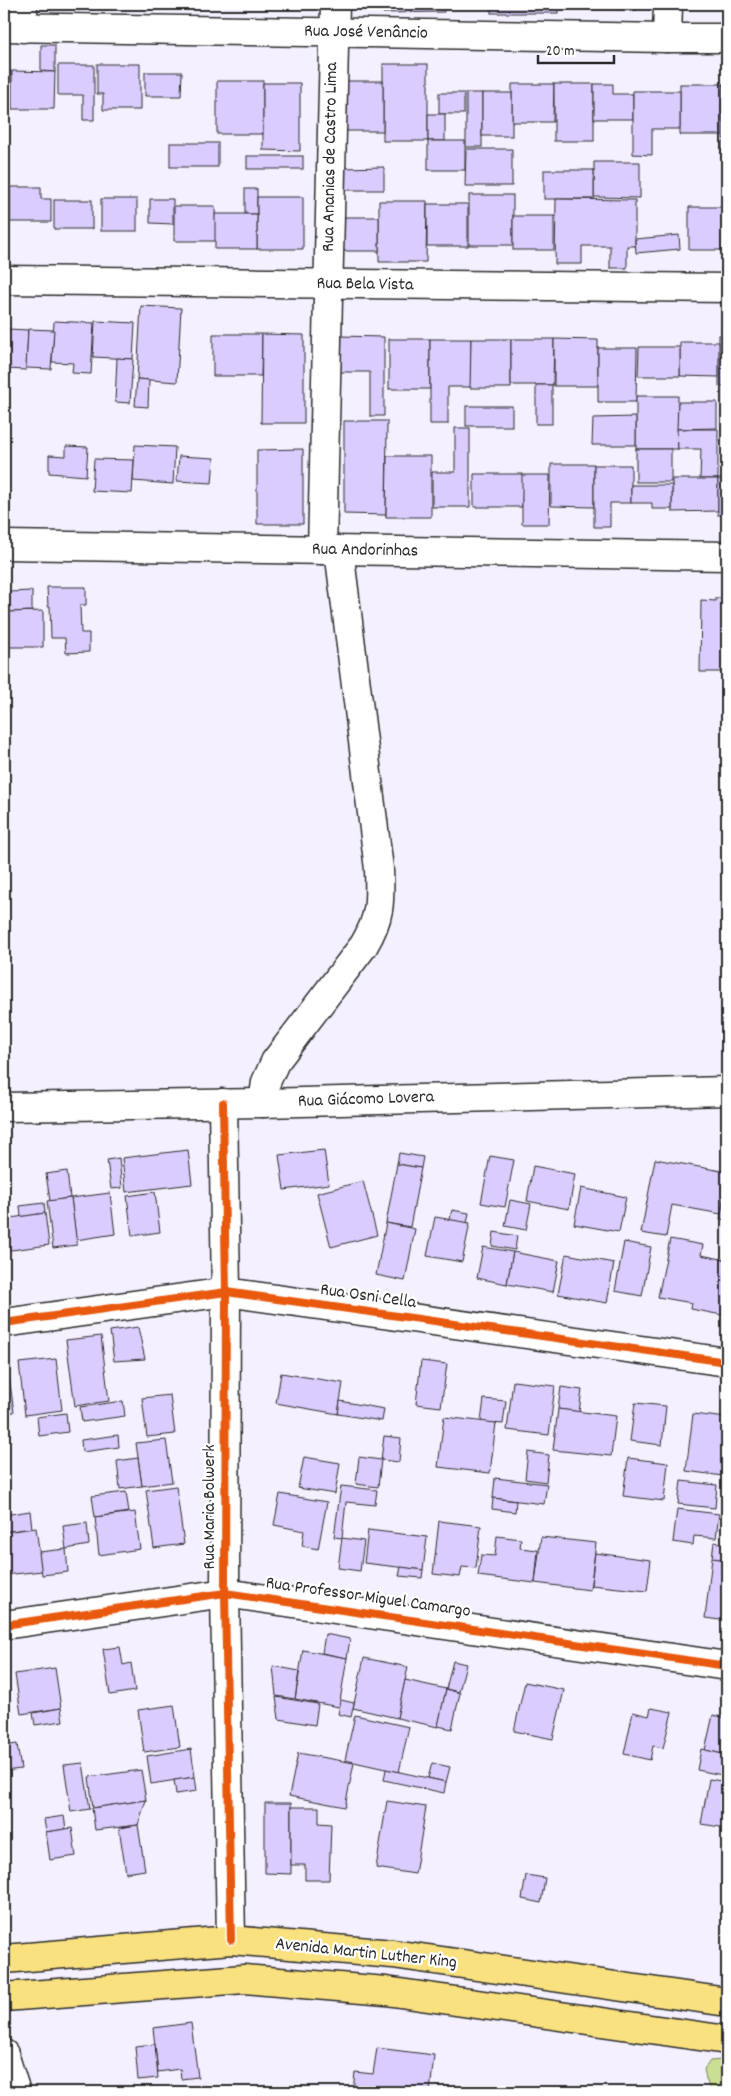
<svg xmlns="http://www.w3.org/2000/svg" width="731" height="2096" font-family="Dekko,sans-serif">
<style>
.green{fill:#cadf93;stroke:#7a855f}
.building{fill:#daccfe;stroke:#2b2b2b}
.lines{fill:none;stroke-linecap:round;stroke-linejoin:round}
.minor-casing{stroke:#2b2b2b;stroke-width:31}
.major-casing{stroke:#2b2b2b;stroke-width:31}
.minor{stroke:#fff;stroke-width:28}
.major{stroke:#fae180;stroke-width:28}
.cycleway-casing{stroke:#fff;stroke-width:11}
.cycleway{stroke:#e8590c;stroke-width:8}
.labels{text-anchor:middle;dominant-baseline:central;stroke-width:4.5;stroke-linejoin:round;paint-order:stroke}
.street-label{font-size:18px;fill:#2b2b2b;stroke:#fff}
</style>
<rect width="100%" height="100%" fill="#f4f0ff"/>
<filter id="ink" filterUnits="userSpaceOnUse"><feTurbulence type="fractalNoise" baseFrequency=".02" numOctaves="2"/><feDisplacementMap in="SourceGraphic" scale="10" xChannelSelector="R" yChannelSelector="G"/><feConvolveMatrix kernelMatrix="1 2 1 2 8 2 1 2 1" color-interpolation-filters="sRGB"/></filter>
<g filter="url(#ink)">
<path class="green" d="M721 2060 727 2061V2092H711L706 2079 704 2069 710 2061Z"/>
<g class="building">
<path d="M383 4H444V12L383 13Z"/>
<rect x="491" y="4" width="67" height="9"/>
<path d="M581 4H637V10L581 9Z"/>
<path d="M41 45H55V72L41 71Z"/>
<path d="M97 64H140V110H103V94H97Z"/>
<rect x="383" y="64" width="45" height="77"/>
<path d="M58 65H94V120H83V95H58Z"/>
<path d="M4 70 11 71V111L4 110Z"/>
<path d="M12 71 55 72 54 109H12Z"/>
<path d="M145 72H182L181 96H145Z"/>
<rect x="217" y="81" width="46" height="53"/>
<rect x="345" y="81" width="38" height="50"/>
<path d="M263 83H300V151L263 150Z"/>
<path d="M512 84H554L553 122H512Z"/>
<rect x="554" y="84" width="40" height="57"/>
<path d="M594 84H613V94H633V119H594Z"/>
<rect x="680" y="84" width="43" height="51"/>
<rect x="723" y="84" width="4" height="55"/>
<path d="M633 91H680V129H652V155L633 154Z"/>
<rect x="439" y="93" width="25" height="21"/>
<rect x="466" y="93" width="16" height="54"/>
<rect x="482" y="93" width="30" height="43"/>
<rect x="428" y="114" width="17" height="27"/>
<rect x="428" y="141" width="37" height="29"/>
<rect x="722" y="142" width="5" height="21"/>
<rect x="170" y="143" width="48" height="24"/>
<path d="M466 149H512V186H465Z"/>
<rect x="247" y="156" width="56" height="13"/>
<path d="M594 162H640V198L594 197Z"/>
<path d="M384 167V190H342V168Z"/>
<rect x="544" y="170" width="50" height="29"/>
<path d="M10 187H41V199H51V222H10Z"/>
<rect x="245" y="189" width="12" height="25"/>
<rect x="469" y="195" width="44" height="50"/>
<rect x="257" y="197" width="46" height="52"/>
<rect x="101" y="199" width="36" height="32"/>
<path d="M150 199H173V224L150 223Z"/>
<path d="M556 199 635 200V246H627V268H610V246H582V264H555Z"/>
<rect x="54" y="200" width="38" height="29"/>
<path d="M725 200H727V250H724Z"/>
<path d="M379 201H427L426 262H379Z"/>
<rect x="427" y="204" width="41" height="42"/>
<path d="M174 206H215L216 241H174Z"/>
<path d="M689 207H725L724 250H689Z"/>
<rect x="215" y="214" width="42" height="35"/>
<rect x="513" y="216" width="41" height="34"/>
<rect x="339" y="217" width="40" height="34"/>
<path d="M679 235 680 249 636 253 635 239Z"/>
<path d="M141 306 181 308 177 382 137 379Z"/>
<path d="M54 321 94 323 91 374 72 373 73 363 52 362Z"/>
<path d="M95 321 135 323 133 359 93 357Z"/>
<path d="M8 329 28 330 26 370 6 369Z"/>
<path d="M28 329 54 330 51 369 26 368Z"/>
<path d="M213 334H262L261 376H213Z"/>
<path d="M262 334 304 335V423H261Z"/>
<rect x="719" y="335" width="8" height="51"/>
<path d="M338 336 384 337V416H370V372H338Z"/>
<rect x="389" y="339" width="41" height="50"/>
<path d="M430 339H471V387H448V424H430Z"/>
<path d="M471 339H511V388H470Z"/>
<path d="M511 339H554L553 385H511Z"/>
<path d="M554 339 598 340V386H554Z"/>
<path d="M680 342H719V377L680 376Z"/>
<path d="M639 347H680V376H638Z"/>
<path d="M598 348H637L636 402H598Z"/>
<path d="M117 358 133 359 130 403 115 402Z"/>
<path d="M137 379 149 380 148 407 135 406Z"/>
<rect x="536" y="385" width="16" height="39"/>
<rect x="724" y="386" width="3" height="30"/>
<rect x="636" y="396" width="42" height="53"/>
<path d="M678 402H717V428L677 429Z"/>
<path d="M4 405H9L7 452H4Z"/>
<rect x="466" y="406" width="46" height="20"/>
<path d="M636 417V445H592L593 418Z"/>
<path d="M344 421H387L386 515 344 514Z"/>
<path d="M455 428H470V507H432V472H455Z"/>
<path d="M677 429H718V479H700L701 449H678Z"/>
<path d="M135 445 175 447 173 484 133 481Z"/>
<path d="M66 446 88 447 86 476 49 473V455L66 456Z"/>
<path d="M303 449V524H257V450Z"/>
<rect x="636" y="449" width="35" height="33"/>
<path d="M179 456 214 458 212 483 177 481Z"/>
<path d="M387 456H431V517H386Z"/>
<path d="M94 459 134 460 132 493 92 491Z"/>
<path d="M551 464H594V507L551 506Z"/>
<path d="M594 465H631V503H610V527H594Z"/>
<path d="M474 474H523L522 507H474Z"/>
<path d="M522 475H550L549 524H522Z"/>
<path d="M672 479H718V511L672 512Z"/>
<rect x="718" y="479" width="9" height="36"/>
<path d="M631 485H672V509H652V503H631Z"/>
<path d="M47 587H86V605H80L81 633H89V652L66 653 65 638H51L50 606H48Z"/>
<path d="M32 591V611L8 612V592Z"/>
<path d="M716 598H727V686H723V672H700L701 600 716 601Z"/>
<path d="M43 611V647H8L7 612Z"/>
<path d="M188 1150 192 1184 126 1192 122 1158Z"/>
<path d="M324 1150 329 1184 284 1190 279 1155Z"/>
<path d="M399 1153 423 1157 421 1168 397 1164Z"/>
<path d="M490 1156 514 1160 505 1207 481 1203Z"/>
<path d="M119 1158 122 1188 111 1189 107 1160Z"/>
<path d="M655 1159 727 1172 721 1214 672 1205 666 1237 641 1233Z"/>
<path d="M397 1164 421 1168 410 1227 386 1223Z"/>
<path d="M533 1166 575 1174 569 1209 527 1201Z"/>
<path d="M67 1171 70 1198 50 1201 46 1174Z"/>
<path d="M363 1181 377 1235 331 1247 317 1193Z"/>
<path d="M727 1182V1220L720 1219Z"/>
<path d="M581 1188 626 1197 619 1232 574 1224Z"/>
<path d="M155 1192 160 1232 132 1236 127 1196Z"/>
<path d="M110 1193 115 1234 76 1240 71 1198Z"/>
<path d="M71 1198 77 1245 53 1248 47 1201Z"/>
<path d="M510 1200 531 1204 526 1230 505 1226Z"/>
<path d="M44 1203 45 1213 21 1217 20 1206Z"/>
<path d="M452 1210 469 1213 467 1223 450 1220Z"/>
<path d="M45 1213 49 1245 4 1251V1219Z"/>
<path d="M435 1217 470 1223 462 1262 427 1256Z"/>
<path d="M386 1223 415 1229 405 1281 376 1275Z"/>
<path d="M494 1232 517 1236 515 1250 492 1246Z"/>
<path d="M670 1239 703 1245 701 1255 727 1260V1316L691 1309 692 1303 658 1297Z"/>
<path d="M624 1242 651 1247 642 1296 615 1291Z"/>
<path d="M483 1247 513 1252 507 1284 477 1278Z"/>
<path d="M513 1252 559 1261 553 1292 507 1284Z"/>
<path d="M566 1254 614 1263 607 1303 558 1294Z"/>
<path d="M138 1327 145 1359 114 1361 110 1331Z"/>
<path d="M101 1336 109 1401 75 1406 66 1340Z"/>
<path d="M56 1359 62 1410 25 1415 19 1363Z"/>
<path d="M421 1361 447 1364 441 1407 416 1404Z"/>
<path d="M4 1362H7L14 1412 4 1413Z"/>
<path d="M281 1373 343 1383 338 1414 276 1403Z"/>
<path d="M513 1381 555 1386 549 1435 507 1430Z"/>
<path d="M561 1387 582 1390 579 1412 558 1409Z"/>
<path d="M170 1395 175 1434 147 1437 142 1398Z"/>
<path d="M484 1399 506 1401 503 1424 481 1422Z"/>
<path d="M123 1401 125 1416 82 1422 80 1407Z"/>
<path d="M340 1401 384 1409 382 1421 338 1414Z"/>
<path d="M635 1403 666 1406 662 1445 630 1441Z"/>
<path d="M558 1409 616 1416 611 1456 553 1450Z"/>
<path d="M66 1413 68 1432 39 1436 37 1417Z"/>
<path d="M693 1414 727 1418V1443L723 1476 686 1471Z"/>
<path d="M444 1417 496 1423 490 1473 438 1467Z"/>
<path d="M118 1435 119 1447 82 1452 81 1440Z"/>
<path d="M384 1436 401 1438 399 1462 381 1460Z"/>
<path d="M166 1440 172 1482 142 1486 136 1443Z"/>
<path d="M528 1452 549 1455 546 1482 525 1479Z"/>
<path d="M304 1457 340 1463 335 1494 298 1488Z"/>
<path d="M359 1457 381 1460 378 1487 356 1484Z"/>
<path d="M138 1458 142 1486 120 1489 117 1461Z"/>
<path d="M628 1458 668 1463 664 1501 623 1496Z"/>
<path d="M727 1468V1502H723Z"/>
<path d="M495 1478 547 1484 544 1504 493 1498Z"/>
<path d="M681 1481 717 1485 715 1508 678 1504Z"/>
<path d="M176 1486 184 1544 154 1548 146 1490Z"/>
<path d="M341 1486 377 1490 375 1505 346 1502 342 1538 334 1537Z"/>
<path d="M126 1492 129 1512 95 1517 92 1496Z"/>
<path d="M280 1494 327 1502 318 1549 302 1546 304 1531 274 1525Z"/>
<path d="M493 1498 516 1501 515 1512 492 1509Z"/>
<path d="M677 1509 719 1514 716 1538 694 1536 693 1545 673 1542Z"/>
<path d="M30 1511 32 1528 4 1532V1515Z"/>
<path d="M135 1512 140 1549 99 1555 95 1517Z"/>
<path d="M439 1521 481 1526 476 1568 462 1567 460 1577 433 1574Z"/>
<path d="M87 1523 89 1545 66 1549 63 1526Z"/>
<path d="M36 1528 42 1571 5 1575 4 1532Z"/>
<path d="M368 1530 427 1537 423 1570 364 1563Z"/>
<path d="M497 1536 521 1539 520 1548 538 1550 535 1583 478 1576 481 1555 495 1556Z"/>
<path d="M541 1537 596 1543 590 1590 535 1583Z"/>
<path d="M342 1538 364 1541 360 1571 338 1568Z"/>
<path d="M714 1542 727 1544V1560L712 1558Z"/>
<path d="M66 1549 68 1572 42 1575 39 1552Z"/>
<path d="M595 1553 651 1560 647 1591 591 1585Z"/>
<path d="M712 1558 727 1560V1621L705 1618Z"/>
<path d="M401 1567 423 1570 422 1578 399 1576Z"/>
<path d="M325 1634 350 1639 347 1658 322 1653Z"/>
<path d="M120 1647 123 1665 131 1663 135 1691 110 1695 103 1649Z"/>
<path d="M303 1650 347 1658 339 1707 295 1699Z"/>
<path d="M364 1658 408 1667 397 1718 353 1708Z"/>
<path d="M453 1661 466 1664 459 1692 446 1689Z"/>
<path d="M273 1666 299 1671 295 1699 276 1696Z"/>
<path d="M55 1668 61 1708 21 1714 15 1674Z"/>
<path d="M405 1680 446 1689 438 1727 397 1718Z"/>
<path d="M525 1682 564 1690 553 1739 514 1731Z"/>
<path d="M446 1689 460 1693 452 1729 438 1726Z"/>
<path d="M276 1697 318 1704 315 1725 279 1719Z"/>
<path d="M341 1700 354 1703 351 1717 338 1714Z"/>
<path d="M174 1705 180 1747 144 1752 138 1710Z"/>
<path d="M61 1708 63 1721 35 1725 33 1713Z"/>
<path d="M651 1708 672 1712 663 1748 653 1746 650 1760 624 1754 633 1712 649 1716Z"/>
<path d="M355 1715 409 1727 399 1772 345 1760Z"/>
<path d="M713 1715 727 1718V1755L705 1750Z"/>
<path d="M17 1744 21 1769 4 1771V1746Z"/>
<path d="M191 1749 195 1777 151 1784 147 1756Z"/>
<path d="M701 1749 727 1755V1776L697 1770Z"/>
<path d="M298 1753 354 1763 345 1807 289 1796Z"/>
<path d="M83 1763 90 1809 71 1812 64 1765Z"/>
<path d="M432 1763 450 1767 446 1782 428 1778Z"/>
<path d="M386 1769 446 1782 444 1793 384 1780Z"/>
<path d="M141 1770 146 1800 93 1808 89 1777Z"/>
<path d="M195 1777 197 1791 176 1794 174 1780Z"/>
<path d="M709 1779 727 1782V1828L701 1824Z"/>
<path d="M146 1800 138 1825 95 1830 92 1808Z"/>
<path d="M387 1801 426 1807 415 1874 376 1868Z"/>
<path d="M265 1803H291V1874L265 1873Z"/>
<path d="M291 1807H319V1823L331 1824 329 1880H305V1865H291Z"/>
<path d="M64 1816 66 1829 46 1832 44 1819Z"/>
<path d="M138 1825 145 1870 126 1873 119 1828Z"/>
<path d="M72 1828 76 1856 50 1860 46 1832Z"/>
<path d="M526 1875 545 1878 541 1903 522 1899Z"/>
<path d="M191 2023 198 2077 181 2079 180 2069 158 2072 153 2028Z"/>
<path d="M155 2044 158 2078 138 2080 135 2046Z"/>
<path d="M377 2048 434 2055 430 2092H353L355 2072 373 2074Z"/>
</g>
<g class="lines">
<defs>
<g id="minor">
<path d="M4 27 667 38H727"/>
<path d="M23 28V4"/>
<path d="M667 38 668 4"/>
<path d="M4 280 727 288"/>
<path d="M4 545 727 556"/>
<path d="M322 550 335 4"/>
<path d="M223 1103 226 1292 225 1593 231 1940"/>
<path d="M263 1103 266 1082 275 1062 364 945C381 916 380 902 379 869L339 550"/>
<path d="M4 1107 263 1103 727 1091"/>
<path d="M4 1323 226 1292 727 1362"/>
<path d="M4 1625 225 1593 727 1666"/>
<path d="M4 2054 16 2092"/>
</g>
<g id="major">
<path d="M4 1959 231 1940 393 1954 727 2002"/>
<path d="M4 1997 244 1979 386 1991 727 2040"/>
</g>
</defs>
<use href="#minor" class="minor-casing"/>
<use href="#major" class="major-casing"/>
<use href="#minor" class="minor"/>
<use href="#major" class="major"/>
<defs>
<g id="cycleway">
<path d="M223 1103 226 1292 225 1593 231 1940"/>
<path d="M4 1323 226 1292 727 1362"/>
<path d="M4 1625 225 1593 727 1666"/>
</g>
</defs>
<use href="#cycleway" class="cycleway-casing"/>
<use href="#cycleway" class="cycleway"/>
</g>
</g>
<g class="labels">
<g class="street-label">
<text transform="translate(366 33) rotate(1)">Rua José Venâncio</text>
<text transform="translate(331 157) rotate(-89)">Rua Ananias de Castro Lima</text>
<text transform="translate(365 285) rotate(1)">Rua Bela Vista</text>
<text transform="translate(365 551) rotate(1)">Rua Andorinhas</text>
<text transform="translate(366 1100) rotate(-2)">Rua Giácomo Lovera</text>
<text transform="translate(368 1297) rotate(8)">Rua Osni Cella</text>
<text transform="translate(210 1507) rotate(-90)">Rua Maria Bolwerk</text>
<text transform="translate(368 1598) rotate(8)">Rua Professor Miguel Camargo</text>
<text transform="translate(366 1954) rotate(6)">Avenida Martin Luther King</text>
</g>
</g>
<rect width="731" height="2096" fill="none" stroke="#fff" stroke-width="20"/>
<rect x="10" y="10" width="711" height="2076" fill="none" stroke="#2b2b2b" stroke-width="2" filter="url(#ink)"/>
<path d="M538 55v8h76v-8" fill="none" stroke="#2b2b2b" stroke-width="2.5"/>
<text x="546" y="55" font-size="15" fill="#2b2b2b" stroke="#ffffff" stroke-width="4" paint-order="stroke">20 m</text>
</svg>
